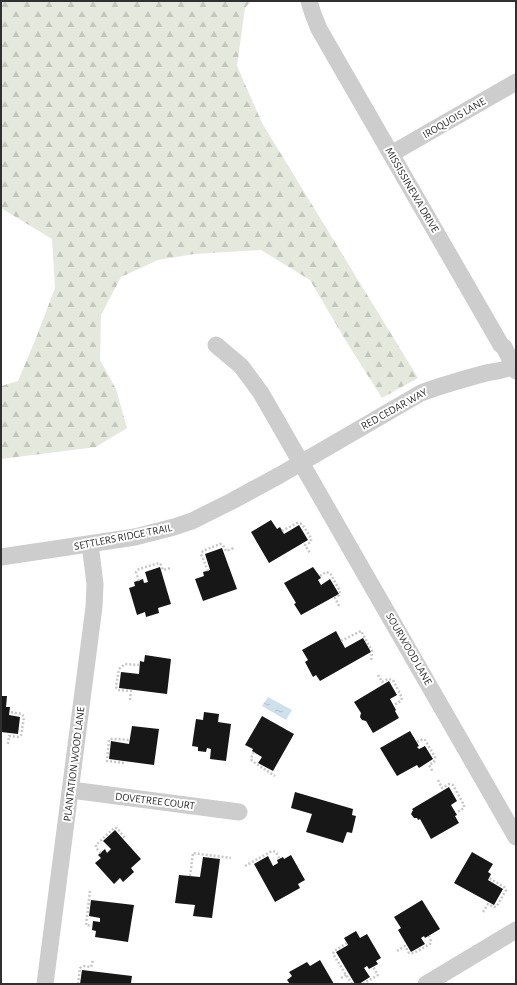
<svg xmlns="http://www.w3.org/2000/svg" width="517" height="985" font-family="'Alegreya Sans',sans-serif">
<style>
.forest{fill:url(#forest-firs)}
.water{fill:url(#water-ripples)}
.building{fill:#171717}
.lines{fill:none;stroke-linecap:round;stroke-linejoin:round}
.path{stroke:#c7c7c7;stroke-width:2.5;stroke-dasharray:2 2;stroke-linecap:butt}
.minor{stroke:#cdcdcd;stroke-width:17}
.labels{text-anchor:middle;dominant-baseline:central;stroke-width:4;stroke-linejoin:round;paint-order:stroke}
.street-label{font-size:11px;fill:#303030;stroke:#fff}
</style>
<defs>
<pattern id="forest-firs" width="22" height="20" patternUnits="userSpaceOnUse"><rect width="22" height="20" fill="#e4e8dd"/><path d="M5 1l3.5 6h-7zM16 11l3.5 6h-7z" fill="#c4c7be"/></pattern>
<pattern id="water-ripples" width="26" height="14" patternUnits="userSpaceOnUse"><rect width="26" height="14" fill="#cee0e9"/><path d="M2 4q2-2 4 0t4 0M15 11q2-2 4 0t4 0" fill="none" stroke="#b1c0c8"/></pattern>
</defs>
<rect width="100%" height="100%" fill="#fff"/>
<path class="forest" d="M1 1H251L245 8 237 66 262 123 418 378 382 398 346 341 310 280 261 250 194 254 158 260 121 277 101 315 100 360 116 389 127 428 96 447 1 459V386L18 381 36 338 55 288 52 239 1 208Z"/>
<path class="water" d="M268 697 292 710 286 720 262 706Z"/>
<g class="building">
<path d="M271 520 277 529 280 527 284 534 299 525 308 540 269 563 251 532Z"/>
<path d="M222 548 237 589 203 601 195 579 204 576 203 572 210 570 205 554Z"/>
<path d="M160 567 171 604 158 608 159 613 146 617 145 612 137 615 129 588 135 586 134 582 143 579 144 583 148 582 145 572Z"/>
<path d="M313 567 321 578 318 580 321 585 330 579 339 594 301 615 294 604 296 603 284 583Z"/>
<path d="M336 631 345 648 363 638 371 652 320 681 316 675 313 677 305 662 308 660 302 650Z"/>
<path d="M145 655 171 659 167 694 119 688 121 672 139 674 140 661 144 662Z"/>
<path d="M389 681 397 695 390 699 396 710 395 711 399 718 373 733 366 721 362 720 360 717 361 713 354 702Z"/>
<path d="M1 696H7L6 707H10L9 715 20 717 18 734 1 732Z"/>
<path d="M204 712 219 714 218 722 231 724 226 761 210 759 211 749 207 748 206 752 198 751V747L192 746 196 719 203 720Z"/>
<path d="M262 716 294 734 273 771 258 763 262 757 252 751 253 749 245 745Z"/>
<path d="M132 726 159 729 154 765 109 759 111 741 129 744Z"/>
<path d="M410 731 419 746 417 747 419 749 425 746 433 759 419 768 417 765 397 776 380 748Z"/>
<path d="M449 787 457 801 451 805 457 815 455 816 459 823 431 839 420 819 418 820 417 818H414L411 814 413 810 412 809Z"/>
<path d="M295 792 353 809 352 815 356 816 352 833 347 832 343 843 306 832 312 814 291 808Z"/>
<path d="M115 830 141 859 131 868 134 872 123 882 120 878 114 884 95 863 101 858 98 855 105 849 107 853 111 849 103 841Z"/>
<path d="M472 852 493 864 488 872 491 874 488 880 503 889 494 905 454 883Z"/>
<path d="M291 855 305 880 298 884 300 888 275 902 254 864 268 856 273 866 278 863 277 860 283 857 284 859Z"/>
<path d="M203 857 220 859 212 918 193 916 195 905 175 903 179 875 200 877Z"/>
<path d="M91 900 134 905 128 942 95 937 96 931 92 930 93 921 100 922V918L89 916Z"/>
<path d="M422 900 440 929 425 938 424 936 421 938 425 944 411 952 398 930 401 928 394 917Z"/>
<path d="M356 931 360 938 367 934 381 958 376 961 378 964 369 969 367 966 364 968 370 977 359 984H355L336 952 348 945 344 938Z"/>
<path d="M320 960 334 984H290L287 980 292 976 289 972 307 962 310 966Z"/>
<path d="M82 970 132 976 131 983 135 984H80Z"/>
</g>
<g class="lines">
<g class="path">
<path d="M282 531 297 523 302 524 311 538V542L305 545 310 553"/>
<path d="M208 571 201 554 203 551 220 544 223 545 226 551 234 548"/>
<path d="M320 576 326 572 330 573 340 591 339 595 335 598 339 606"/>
<path d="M139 581 136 572 139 569 159 563 161 565 163 570 171 568"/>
<path d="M341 641 361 631 372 651 371 661"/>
<path d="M378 675 382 682 388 679 393 680 402 698 401 701 394 705"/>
<path d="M130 700 131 691 118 690 116 687 119 669 125 664 140 665"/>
<path d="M417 742 423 739 425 740 435 757 434 762 429 765 433 772"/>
<path d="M8 744 9 736 19 737 21 735 24 717 22 714 9 712"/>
<path d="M254 752 251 758 252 761 275 776"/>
<path d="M124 763 107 761 109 740 112 739 130 740"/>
<path d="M438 780 442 788 449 784 453 785 464 805V808L456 813"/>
<path d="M101 853 96 848V845L114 828H117L125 838"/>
<path d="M245 866 272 851 276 852 279 858"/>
<path d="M190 876 193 853 231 858"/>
<path d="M90 891 86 925 92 926"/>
<path d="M483 912 488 904 494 907 497 906 506 890 504 887 489 878"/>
<path d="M347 943 334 951 333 954 352 984"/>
<path d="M397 951 405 946 409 953H414L430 944 431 941 429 936"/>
<path d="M341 978 346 975"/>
<path d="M78 984 80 968 84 966 91 967 93 960"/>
<path d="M363 984 378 975 373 967"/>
</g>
<g class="minor">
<path d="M309 1 313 14 319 29 501 345 504 347 516 371"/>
<path d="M391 154 516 82"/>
<path d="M216 345 241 366 261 393 516 837"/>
<path d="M1 557 135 537 174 527 192 521 232 501 280 475 421 393C442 385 464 379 486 373 497 371 506 370 516 365"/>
<path d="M71 790 239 812"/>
<path d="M45 984 94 607 95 584 90 544"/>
<path d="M426 984 516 930"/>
</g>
</g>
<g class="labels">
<g class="street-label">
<text transform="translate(454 118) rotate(-30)">IROQUOIS LANE</text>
<text transform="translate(412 190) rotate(60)">MISSISSINEWA DRIVE</text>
<text transform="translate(394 409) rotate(-29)">RED CEDAR WAY</text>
<text transform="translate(123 537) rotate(-11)">SETTLERS RIDGE TRAIL</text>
<text transform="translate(409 649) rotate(60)">SOURWOOD LANE</text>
<text transform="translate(74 764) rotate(-83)">PLANTATION WOOD LANE</text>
<text transform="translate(155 801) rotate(7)">DOVETREE COURT</text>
</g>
</g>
<rect width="517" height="985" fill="none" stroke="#303030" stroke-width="4"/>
</svg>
